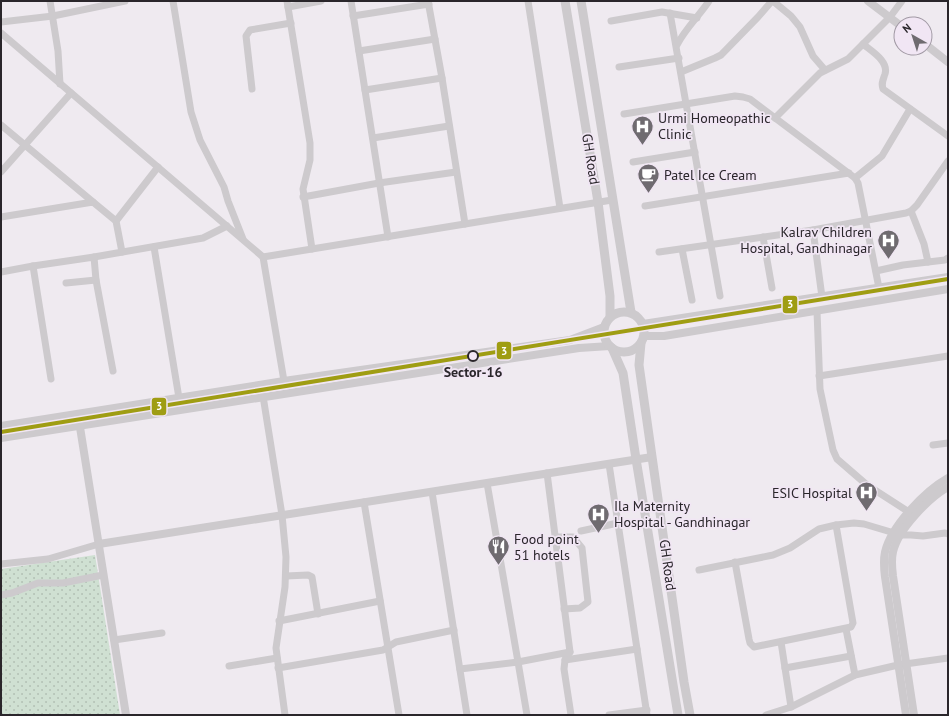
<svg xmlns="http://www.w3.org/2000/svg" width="949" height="716" font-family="'PT Sans',sans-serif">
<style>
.grass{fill:url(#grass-dots)}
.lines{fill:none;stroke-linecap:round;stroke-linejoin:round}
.minor{stroke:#cdcacd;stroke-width:7}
.tertiary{stroke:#cdcacd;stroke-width:8}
.secondary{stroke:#cdcacd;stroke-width:9}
.metro-1-casing{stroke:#f1e6f4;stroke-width:7}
.metro-1{stroke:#9f9d13;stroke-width:4}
.stop-dot{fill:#f1e6f4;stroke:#2a262b;stroke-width:2}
.labels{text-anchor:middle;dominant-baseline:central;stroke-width:3.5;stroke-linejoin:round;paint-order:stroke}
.poi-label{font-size:14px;fill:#2a262b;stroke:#f1e6f4;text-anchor:start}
.street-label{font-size:14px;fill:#2a262b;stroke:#f1e6f4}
.stop-label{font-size:14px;font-weight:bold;fill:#2a262b;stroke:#f1e6f4}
.line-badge{stroke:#f1e6f4;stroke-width:1.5}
.badge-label{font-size:11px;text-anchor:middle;font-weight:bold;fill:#fff}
</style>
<defs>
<pattern id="grass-dots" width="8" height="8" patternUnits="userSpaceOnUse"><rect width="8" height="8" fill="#cfe0d2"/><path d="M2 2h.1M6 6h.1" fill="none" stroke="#b2c0b4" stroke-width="1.8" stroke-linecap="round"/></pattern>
</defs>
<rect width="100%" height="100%" fill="#efeaf0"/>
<path class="grass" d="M95 555 120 715H1V569Z"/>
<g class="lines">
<g class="minor">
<path d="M50 1 58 51 60 84"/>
<path d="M173 1 191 112 200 140 224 187 228 201 243 239"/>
<path d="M287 1 310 143V160L303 189 312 249"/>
<path d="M351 1 388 237"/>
<path d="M428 1 442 78 465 224"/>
<path d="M528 1 560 208"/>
<path d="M773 1 791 16 800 27 813 56 825 70"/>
<path d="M288 7 321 1"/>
<path d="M670 13 720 296"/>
<path d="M353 16 429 4"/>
<path d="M611 21 662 12 697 18"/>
<path d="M1 22 53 16 125 1"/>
<path d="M1 33 263 257 284 381"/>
<path d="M863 44C871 51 889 61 885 74 883 80 881 83 883 89L948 136"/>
<path d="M677 45C685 29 699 16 709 1"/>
<path d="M359 51 435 39"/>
<path d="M619 67 679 58"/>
<path d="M681 72 715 58 721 55 758 17 772 1"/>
<path d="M252 89 246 36 250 30 291 23"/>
<path d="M365 90 442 78"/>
<path d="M624 114 735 96 743 97 750 99 855 178 858 183 879 288"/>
<path d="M775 118 820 73 848 59 890 17 902 1"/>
<path d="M1 125 93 202"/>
<path d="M373 138 449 126"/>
<path d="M633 162 695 152"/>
<path d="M1 172 71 93"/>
<path d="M855 178 882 156 910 109"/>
<path d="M303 197 379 183 456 172"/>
<path d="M645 206 849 173"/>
<path d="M911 211 924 244 928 262"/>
<path d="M1 217 93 202 116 221 122 252"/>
<path d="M116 221 158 167"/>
<path d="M813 230 822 297"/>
<path d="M763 237 772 288"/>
<path d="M154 247 179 398"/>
<path d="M682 249 692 300"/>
<path d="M659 252 813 230 906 213 911 211 917 205 948 161"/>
<path d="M94 257 203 238 227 226"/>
<path d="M263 257 612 200"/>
<path d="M33 266 94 257 96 280 113 371"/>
<path d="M876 271 903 265 945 260 948 258"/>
<path d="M1 272 33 266 51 379"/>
<path d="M66 283 96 280"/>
<path d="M817 311 820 389 833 450 837 459 867 485 912 514"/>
<path d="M819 376 948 356"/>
<path d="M263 396 282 515 286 557 285 587 276 648 285 715"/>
<path d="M933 445 948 443"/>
<path d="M609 464 647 715"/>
<path d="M547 473 570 652"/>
<path d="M487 483 518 662 570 652 565 660 564 669 571 715"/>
<path d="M432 492 467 715"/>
<path d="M364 502 399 715"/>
<path d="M581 531 618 523"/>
<path d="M555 537H573L582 548 588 602 580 608 564 609"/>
<path d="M735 562 749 639 750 643 754 647 851 627 853 623 836 525"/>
<path d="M1 564 48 559 99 544"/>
<path d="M699 570 773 555 790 548 819 529 836 525 854 523 864 524 901 535H911L923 536 945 533 948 534"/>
<path d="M286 576 308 575 312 577 318 614"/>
<path d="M1 595 12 593 38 583H63L103 575"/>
<path d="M279 621 380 601"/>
<path d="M846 629 855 675"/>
<path d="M114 640 162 633"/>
<path d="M781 642 791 707"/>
<path d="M565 660 637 649"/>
<path d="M229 666 277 658"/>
<path d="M278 668 383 650 396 642 454 630"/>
<path d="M785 668 851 656"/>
<path d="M460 669 518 662 527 715"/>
<path d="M609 715 647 710"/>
<path d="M766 715 791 707 855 675 898 665 948 658"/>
</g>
<g class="tertiary">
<path d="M868 1 901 26"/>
<path d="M925 44 948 62"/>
<path d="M643 324 948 277"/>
<path d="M644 336H664L948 289"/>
<path d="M79 421 126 715"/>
<path d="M1 426 284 381 570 340 604 327"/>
<path d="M1 438 579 348 610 346"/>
<path d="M99 544 652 457"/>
<path d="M906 715 885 577C884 569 883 561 885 552 891 526 925 491 948 478"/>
<path d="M914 715 893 576C892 568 891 560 893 552 898 529 929 498 948 487"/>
</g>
<g class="secondary">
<path d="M565 1 598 202 610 296V317"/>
<path d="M581 1 631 312"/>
<circle cx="624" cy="332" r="20"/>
<path d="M641 343 639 365 684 682 690 715"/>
<path d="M612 348 623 373 636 459 678 715"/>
</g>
<defs>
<path id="metro-1" d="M1 432 948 279"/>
</defs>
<use href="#metro-1" class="metro-1-casing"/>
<use href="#metro-1" class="metro-1"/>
</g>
<defs>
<symbol id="hospital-pin" viewBox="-11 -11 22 30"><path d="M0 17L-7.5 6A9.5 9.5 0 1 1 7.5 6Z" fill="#6f6b70" stroke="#f1e6f4"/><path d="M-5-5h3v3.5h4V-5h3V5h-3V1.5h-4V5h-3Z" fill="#fff"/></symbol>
<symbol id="cafe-pin" viewBox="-11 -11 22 30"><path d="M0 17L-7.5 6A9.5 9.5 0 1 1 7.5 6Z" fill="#6f6b70" stroke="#f1e6f4"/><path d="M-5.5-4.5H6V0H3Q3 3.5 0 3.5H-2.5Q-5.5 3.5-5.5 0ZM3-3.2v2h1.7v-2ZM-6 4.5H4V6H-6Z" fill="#fff"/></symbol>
<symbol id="restaurant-pin" viewBox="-11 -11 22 30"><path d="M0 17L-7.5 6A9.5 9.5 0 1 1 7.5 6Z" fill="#6f6b70" stroke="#f1e6f4"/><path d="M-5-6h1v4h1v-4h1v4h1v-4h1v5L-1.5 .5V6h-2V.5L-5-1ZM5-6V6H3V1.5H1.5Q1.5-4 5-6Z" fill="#fff"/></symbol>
</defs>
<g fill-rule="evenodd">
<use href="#hospital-pin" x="630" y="114" width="25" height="34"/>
<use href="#cafe-pin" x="636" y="162" width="25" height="34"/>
<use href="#hospital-pin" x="876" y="228" width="25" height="34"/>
<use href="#hospital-pin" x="854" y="480" width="25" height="34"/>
<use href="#hospital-pin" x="586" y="502" width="25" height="34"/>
<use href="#restaurant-pin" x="486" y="534" width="25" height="34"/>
</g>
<circle class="stop-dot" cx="473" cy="356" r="5"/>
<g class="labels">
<g class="poi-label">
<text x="658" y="118">Urmi Homeopathic<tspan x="658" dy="16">Clinic</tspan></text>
<text x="664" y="175">Patel Ice Cream</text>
<text x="872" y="232" text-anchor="end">Kalrav Children<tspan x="872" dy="16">Hospital, Gandhinagar</tspan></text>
<text x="852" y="493" text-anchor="end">ESIC Hospital</text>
<text x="614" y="506">Ila Maternity<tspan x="614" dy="16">Hospital - Gandhinagar</tspan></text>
<text x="514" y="539">Food point<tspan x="514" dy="16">51 hotels</tspan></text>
</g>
<g class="street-label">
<text transform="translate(591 159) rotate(81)">GH Road</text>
<text transform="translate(668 565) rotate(82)">GH Road</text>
</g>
<g class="stop-label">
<text x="473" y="372">Sector-16</text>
</g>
</g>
<g class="line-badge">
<rect x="782" y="295" width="16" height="19" rx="4" fill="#9f9d13"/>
<rect x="496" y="341" width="16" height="19" rx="4" fill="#9f9d13"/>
<rect x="151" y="397" width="16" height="19" rx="4" fill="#9f9d13"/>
</g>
<g class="badge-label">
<text x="790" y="308">3</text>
<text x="504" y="355">3</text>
<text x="159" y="410">3</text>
</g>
<rect width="949" height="716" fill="none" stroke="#2a262b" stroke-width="4"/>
<g transform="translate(913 36) rotate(321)"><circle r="19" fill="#f1e6f4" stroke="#a199a4"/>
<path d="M0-3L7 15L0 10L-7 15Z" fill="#6f6b70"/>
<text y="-6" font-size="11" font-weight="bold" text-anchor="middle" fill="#2a262b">N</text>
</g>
</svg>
